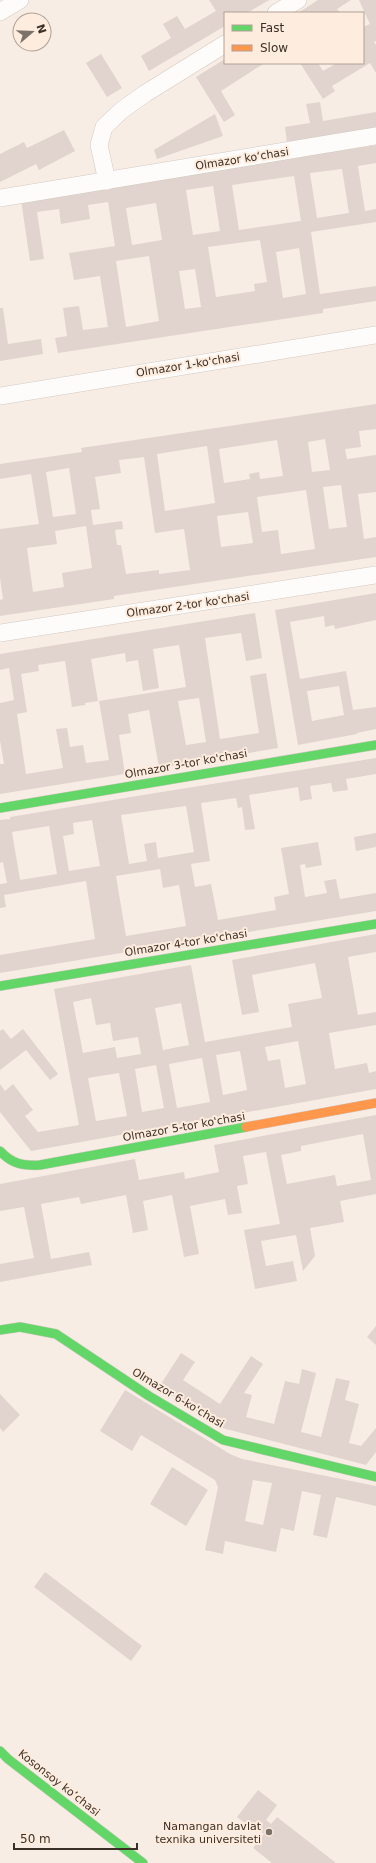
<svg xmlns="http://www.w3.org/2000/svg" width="376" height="1863" font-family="'DejaVu Sans',sans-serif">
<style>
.building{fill:#e1d4ce;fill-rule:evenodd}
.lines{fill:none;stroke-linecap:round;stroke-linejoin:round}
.street-casing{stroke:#d3c9c2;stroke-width:18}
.fast-casing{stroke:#d3c9c2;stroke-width:10}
.slow-casing{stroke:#d3c9c2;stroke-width:10}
.street{stroke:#fefcfb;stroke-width:17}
.fast{stroke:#63d668;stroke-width:9}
.slow{stroke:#ff974d;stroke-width:9}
.poi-dot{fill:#7d7269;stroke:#feecde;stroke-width:1.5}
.labels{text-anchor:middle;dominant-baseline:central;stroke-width:4;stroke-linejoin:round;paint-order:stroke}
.street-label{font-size:11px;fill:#3b2f26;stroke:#feecde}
.poi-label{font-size:11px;fill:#3b2f26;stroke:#feecde;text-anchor:end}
</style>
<rect width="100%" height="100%" fill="#f7ede5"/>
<g class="building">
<path d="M209 0H269L247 13H225V26L149 71 141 56 171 38 163 24 177 16 185 29 216 11Z"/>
<path d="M318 0H351L337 9 340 13H298Z"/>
<path d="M359 0H376V41L374 42 376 45V73L370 63 332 86 335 91 323 99 300 63H318L323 71 337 63H363V27L370 24Z"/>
<path d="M101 54 122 88 107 97 86 63Z"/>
<path d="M225 59V63H262L263 64 221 91 235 115 224 122 196 77Z"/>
<path d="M320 102 323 121 376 112V128L287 142 285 127 310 123 306 104Z"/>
<path d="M215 114 223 136 157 159 154 150Z"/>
<path d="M64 130 75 151 39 170 36 164 0 182V154L24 142 27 148Z"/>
<path d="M376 145V163L358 166 365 211 376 209V222L311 232 320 294 376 286V301L323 309V313L58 353 55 338 67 336 63 308 79 306 83 330 108 327 100 276 74 280 69 253 115 246 108 202 88 205 90 219 61 224 59 209 37 212 44 259 30 261 21 200ZM342 169 349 213 317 218 310 173ZM294 176 301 221 239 230 232 185ZM213 186 220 231 193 235 186 190ZM156 203 162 240 132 245 126 208ZM260 240 267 282 254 284 255 291 216 297 208 247ZM299 248 306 294 283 298 276 252ZM149 256 159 321 126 327 116 261ZM195 269 201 307 185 309 179 271Z"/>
<path d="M0 308H3L8 344 41 339 43 354 0 361Z"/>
<path d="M376 404V429L359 431 361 447 345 449 347 459 376 455V492L358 494 364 539 376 537V557L114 596V599L0 616V600L3 599 0 578V529L39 524 31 474 0 479V464L82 452 81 448ZM325 439 330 470 312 472 308 442ZM277 440 283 476 260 479 259 472 249 474 250 479 224 483 219 449ZM207 446 215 503 165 511 157 454ZM144 457 155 533 184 529 190 570 159 574V570L126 574 121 545H117L115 530 123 529 122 521 93 525 91 510 100 509 95 477 121 473 119 460ZM69 468 76 514 53 517 46 472ZM341 485 347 527 329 529 323 487ZM306 490 315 549 281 554 278 530 262 532 257 497ZM248 512 253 543 221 547 217 516ZM86 526 92 568 62 573 64 587 33 592 27 548 57 544 55 531Z"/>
<path d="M376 593V620L335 629 334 625 325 627 324 616 290 622 300 679 346 671 353 710 376 707V729L357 733V734L298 745 275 610ZM339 686 344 715 312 721 307 691Z"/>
<path d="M255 613 262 658 246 661 241 633 205 638 220 739 259 733 250 676 266 673 278 748 159 768 149 710 128 714 131 733 119 735 125 774 0 794V764H4L0 741V703L14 700 9 668 0 670V654ZM179 645 186 687 99 701 109 760 86 763 83 745 70 747 67 728 56 729 63 768 26 774 17 714 27 712 21 674 39 671 38 665 65 661 72 707 85 705V703L98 701 91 659 125 653 126 662 138 660 143 691 159 688 153 649ZM199 698 206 742 186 745 178 701Z"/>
<path d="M376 758V774L346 779 348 790 333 792 331 783 310 786 312 799 300 801 298 787 249 795 255 829 245 830 242 807 238 808 236 798 201 803 210 861 191 864 195 887 211 884 218 920 276 910 274 897 289 894 281 848 318 842 322 865 306 868 305 864 300 865 305 897 327 893 324 881 336 879 340 899 376 893V911L0 973V955L95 939 86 881 4 895 6 907 0 908V884L7 883 3 862 0 863V820L10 819V817L149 794ZM186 806 194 852 158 858 156 842 144 844 147 861 129 864 121 815ZM92 820 100 866 69 871 63 836 74 834 73 823ZM49 826 57 874 20 880 12 832ZM160 869 163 888 179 885 186 926 126 936 116 876Z"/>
<path d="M376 833V847L356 851 354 837Z"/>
<path d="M376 934V952L348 957 358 1015 376 1012V1025L329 1033 335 1069 367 1063 369 1073 376 1071V1089L31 1151 0 1112V1084L5 1091 13 1084 33 1110 25 1116 38 1132 79 1125 54 989 191 965 205 1042 292 1027 288 1004 322 998 315 963 252 975 259 1012 242 1015 232 960ZM91 998 96 1025 110 1023 113 1041 138 1037 141 1054 117 1058 115 1047 83 1053 73 1002ZM181 1003 189 1045 163 1050 155 1008ZM298 1041 306 1084 285 1088 280 1059 268 1061 265 1047ZM240 1051 247 1090 223 1095 216 1055ZM202 1058 210 1102 177 1108 169 1064ZM156 1065 164 1108 142 1112 135 1069ZM119 1073 127 1116 96 1121 88 1078Z"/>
<path d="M3 1029 11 1039 23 1029 58 1074 50 1080 26 1050 0 1070V1031Z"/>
<path d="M376 1115V1194L340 1201 344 1222 310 1228 315 1256 303 1271 296 1235 261 1241 266 1266 293 1261 297 1281 255 1289 244 1230 280 1224 266 1152 243 1156 248 1184 237 1186 242 1213 228 1215 225 1199 190 1206 199 1254 184 1257 172 1195 143 1201 148 1230 133 1233 126 1195 81 1204 79 1197 41 1204 51 1259 89 1252 92 1265 0 1282V1264L34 1258 24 1207 0 1211V1184L135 1159 139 1180 184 1172 185 1179 219 1172 214 1145ZM363 1134 371 1180 337 1186 335 1175 287 1184 281 1155 301 1151V1146Z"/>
<path d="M376 1326V1345L367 1337Z"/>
<path d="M181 1353 195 1362 183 1380 220 1404 251 1356 263 1364 244 1393 252 1395 246 1417 274 1424 285 1381 299 1384 302 1369 316 1373 301 1432 321 1437 336 1378 350 1381 345 1400 359 1404 349 1443 361 1446 376 1428V1452L366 1465 222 1428 159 1387Z"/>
<path d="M125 1390 230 1454 242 1459 376 1486V1506L336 1497 327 1538 313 1535 321 1495 302 1491 294 1531 281 1528 276 1552 225 1541 223 1554 205 1550 218 1487 215 1480 141 1435 132 1451 100 1431ZM253 1480 272 1483 263 1525 245 1521Z"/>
<path d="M0 1394 20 1415 3 1432 0 1428Z"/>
<path d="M172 1467 208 1490 186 1526 150 1504Z"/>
<path d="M45 1572 142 1646 131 1661 34 1587Z"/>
<path d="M258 1790 277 1805 266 1820 271 1824 277 1817 336 1863H272L253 1848 264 1834 257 1829 255 1831 237 1817Z"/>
</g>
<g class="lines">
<defs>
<g id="street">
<path d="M0 12 20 0"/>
<path d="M276 13 298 0"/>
<path d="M107 181 99 145 104 127 122 110 146 93 225 44"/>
<path d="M0 198 376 136"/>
<path d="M0 396 376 335"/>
<path d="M0 633 376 575"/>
</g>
<g id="fast">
<path d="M0 808 376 745"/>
<path d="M0 986 376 924"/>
<path d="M0 1151C12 1164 23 1166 40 1165L246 1127"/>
<path d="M0 1330 20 1327 56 1334 149 1396 223 1440 376 1477"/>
<path d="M0 1751 8 1759 143 1863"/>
</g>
<path id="slow" d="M246 1127 376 1103"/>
</defs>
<use href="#street" class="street-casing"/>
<use href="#fast" class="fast-casing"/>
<use href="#slow" class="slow-casing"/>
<use href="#street" class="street"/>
<use href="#fast" class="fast"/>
<use href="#slow" class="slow"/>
</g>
<circle class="poi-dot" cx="269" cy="1832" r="4"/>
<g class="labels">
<g class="street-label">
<text transform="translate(242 159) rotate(-9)">Olmazor koʻchasi</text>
<text transform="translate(188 365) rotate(-9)">Olmazor 1-ko'chasi</text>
<text transform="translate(188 605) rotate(-8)">Olmazor 2-tor ko'chasi</text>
<text transform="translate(186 764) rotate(-10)">Olmazor 3-tor ko'chasi</text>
<text transform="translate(186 943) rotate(-9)">Olmazor 4-tor ko'chasi</text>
<text transform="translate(184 1127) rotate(-10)">Olmazor 5-tor ko'chasi</text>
<text transform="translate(178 1398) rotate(31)">Olmazor 6-ko'chasi</text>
<text transform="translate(59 1783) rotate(38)">Kosonsoy ko’chasi</text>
</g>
<g class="poi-label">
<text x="261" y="1826">Namangan davlat<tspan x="261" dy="13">texnika universiteti</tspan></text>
</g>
</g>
<rect x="224" y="12" width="140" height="52" fill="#feecde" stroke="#b0a094"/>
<rect x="232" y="25" width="20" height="6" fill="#63d668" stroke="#b0a094"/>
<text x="260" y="32" font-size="12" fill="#3b2f26">Fast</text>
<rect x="232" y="45" width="20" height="6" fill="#ff974d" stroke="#b0a094"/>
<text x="260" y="52" font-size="12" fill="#3b2f26">Slow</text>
<g transform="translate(32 32) rotate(71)"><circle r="19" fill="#feecde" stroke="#b0a094"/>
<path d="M0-3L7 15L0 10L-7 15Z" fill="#7d7269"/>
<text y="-6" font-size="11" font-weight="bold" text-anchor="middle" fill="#3b2f26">N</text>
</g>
<path d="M14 1843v6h123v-6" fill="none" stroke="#3b2f26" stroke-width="2"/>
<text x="20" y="1843" font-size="12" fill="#3b2f26" stroke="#feecde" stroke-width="3" paint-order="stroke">50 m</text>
</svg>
